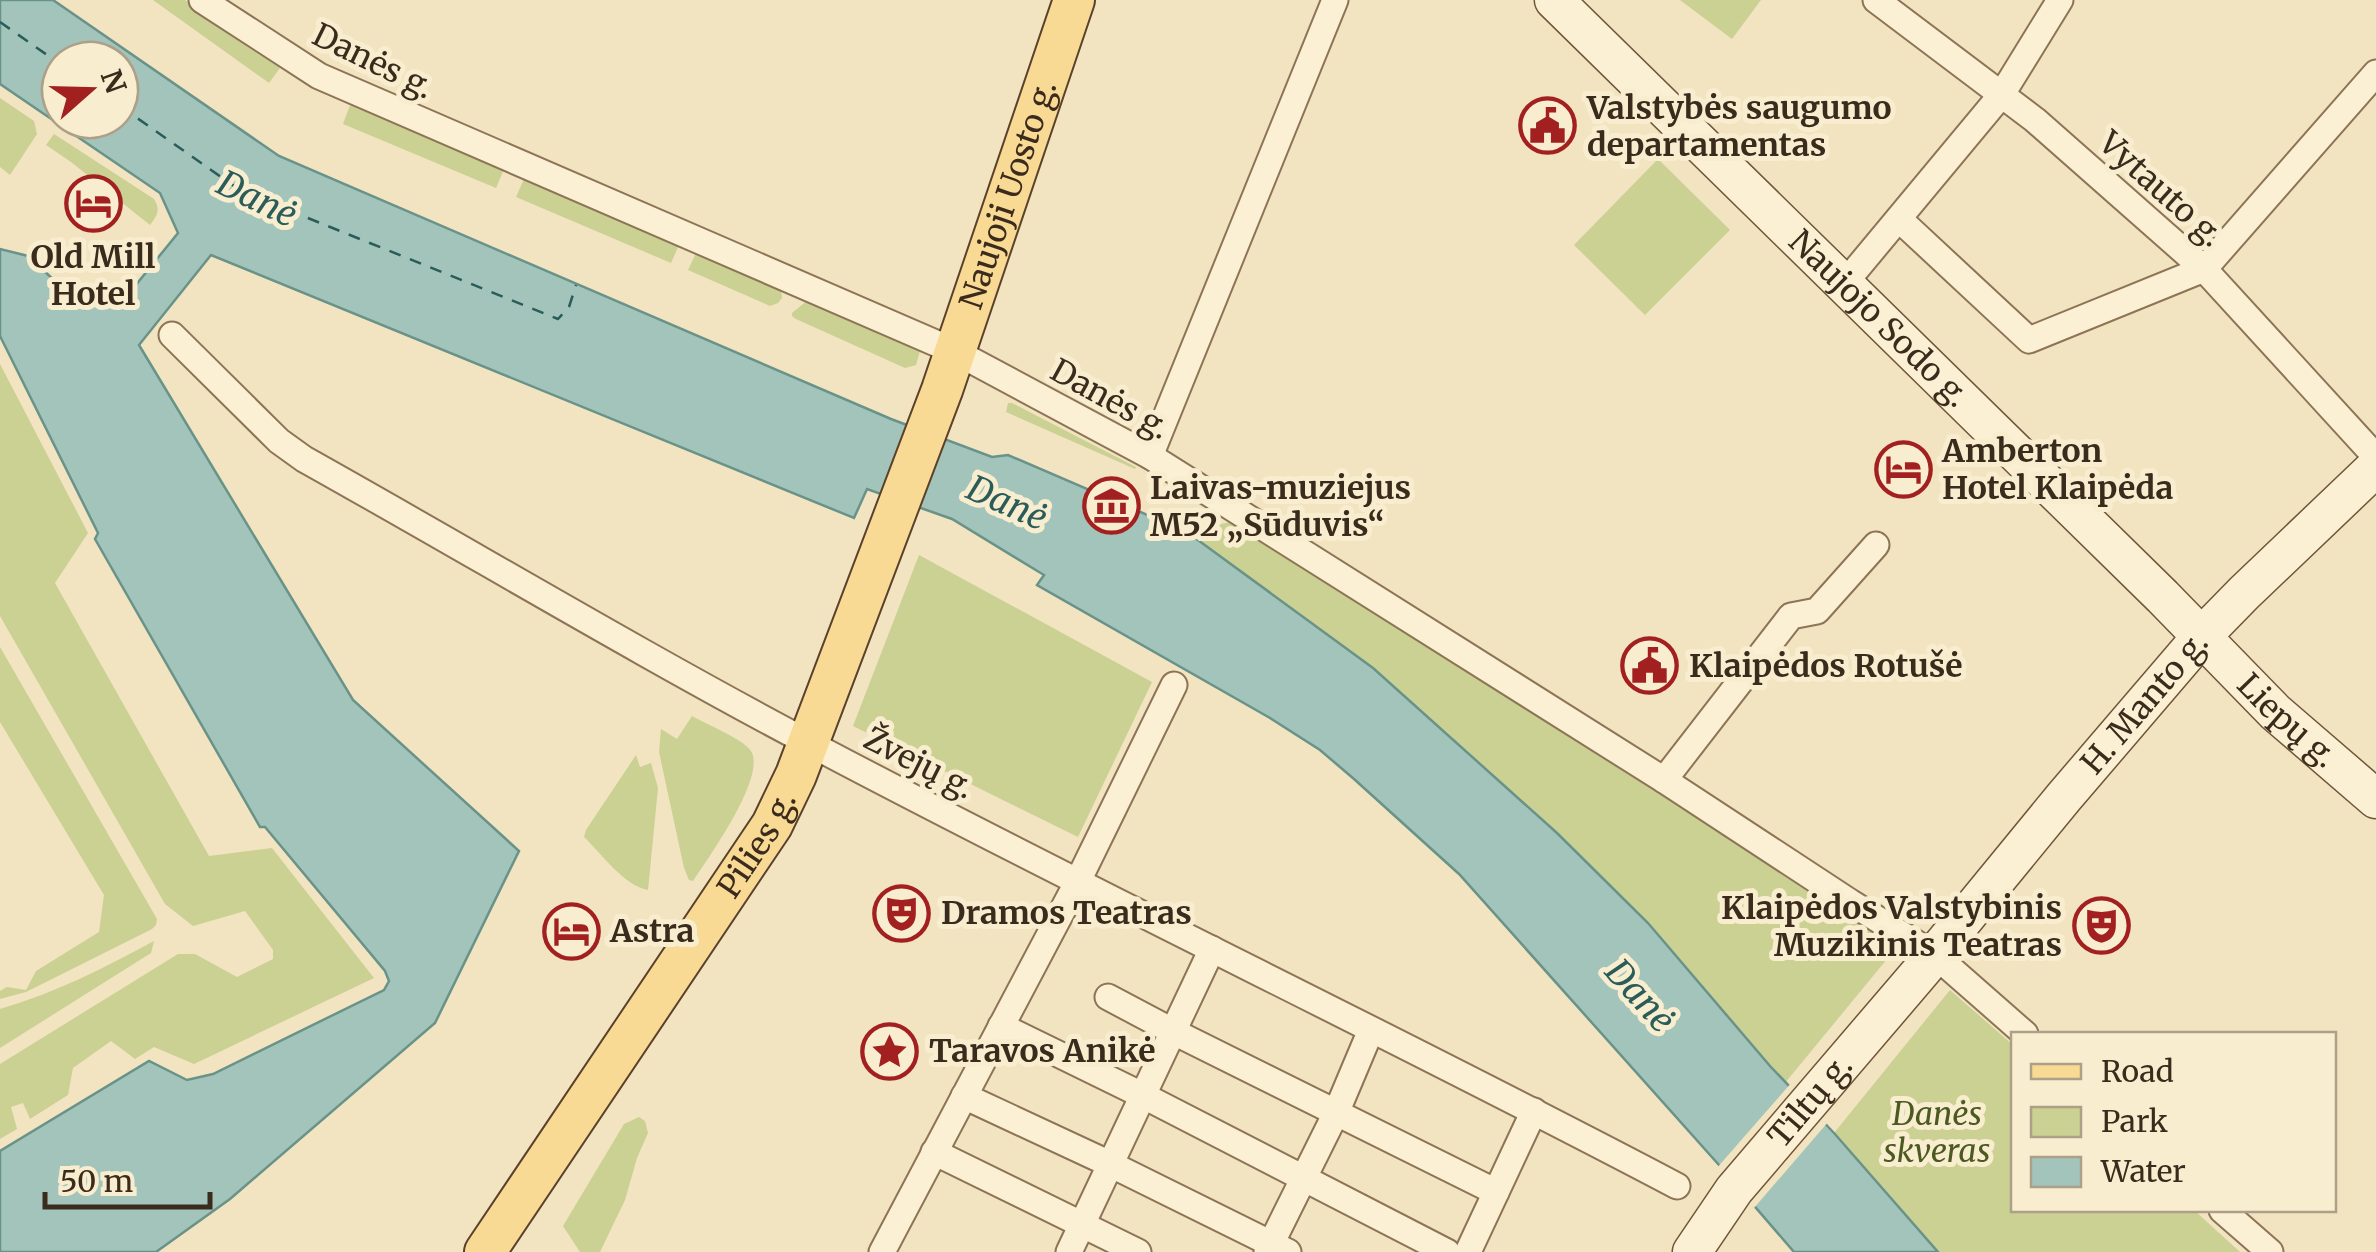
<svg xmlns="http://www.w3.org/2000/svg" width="2376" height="1252" font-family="Merriweather,serif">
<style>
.green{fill:#cad193}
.water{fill:#a3c4ba;stroke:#699389;stroke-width:2.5;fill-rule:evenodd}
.pier{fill:#f2e4c0}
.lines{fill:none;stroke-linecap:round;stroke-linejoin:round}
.ferry{stroke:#2a5d5a;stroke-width:2.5;stroke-dasharray:12 10;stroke-linecap:butt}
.street-casing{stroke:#8d7456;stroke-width:29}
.secondary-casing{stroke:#6f5539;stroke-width:41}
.primary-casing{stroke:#5a412b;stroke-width:44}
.street{stroke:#fcf0d4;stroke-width:25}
.secondary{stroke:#fcf0d4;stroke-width:38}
.primary{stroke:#f9da94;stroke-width:40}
.labels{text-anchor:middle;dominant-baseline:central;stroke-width:10;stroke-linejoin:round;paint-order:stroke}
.street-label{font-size:32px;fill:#3b2b1c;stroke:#f9edd0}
.poi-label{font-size:32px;font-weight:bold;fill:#3b2b1c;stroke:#f9edd0;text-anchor:start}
.park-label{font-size:32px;font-style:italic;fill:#4b5a20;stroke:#f9edd0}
.water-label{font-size:35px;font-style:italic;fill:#2a5d5a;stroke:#f9edd0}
</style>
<rect width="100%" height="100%" fill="#f2e4c0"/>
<g class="green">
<path d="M153 0H185L280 68 269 83Z"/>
<path d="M1680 0H1761L1732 39Z"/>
<path d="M0 98 34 121 37 134 10 175 0 167Z"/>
<path d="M350 105 504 169 496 188 343 124Z"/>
<path d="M54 134 154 199C161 210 157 216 150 225L71 162 46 145Z"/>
<path d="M1658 159 1730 230 1645 315 1574 245Z"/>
<path d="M524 179 679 245 671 263 516 197Z"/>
<path d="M696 253 773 285 781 290 782 298 778 303 770 306 688 270Z"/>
<path d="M808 300 918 345 920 351 916 365 905 368 796 319 792 316V313Z"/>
<path d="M0 364 88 533 55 583 209 856 272 848 374 978 194 1064 154 1047 135 1059 111 1041 73 1068 68 1095 30 1119 23 1103 11 1107 17 1129 0 1139V1064L178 954H195L237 977 273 959V950L245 911 193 926 165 904 0 616Z"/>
<path d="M1008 403H1012L1136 467 1135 469 1006 412Z"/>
<path d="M1247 518 1906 936 1785 1083 1648 923 1557 833 1373 668 1187 532Z"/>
<path d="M919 555 1152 682 1078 837 853 726Z"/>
<path d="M0 647 157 919 156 925 152 929 26 992 0 999V991L7 987 26 990 36 971 99 932 104 895 0 722Z"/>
<path d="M692 716C705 724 747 740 752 753 764 780 709 857 693 881L689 880 684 868 659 752 661 729 677 739Z"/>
<path d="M636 755 640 767 651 763 658 788 648 890C623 885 602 854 584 837L586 830Z"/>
<path d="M154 941 151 953 0 1048V1009C55 993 104 968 154 941Z"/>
<path d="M1950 990 2013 1045 2014 1210H2194L2240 1252H1938L1834 1133Z"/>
<path d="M639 1117 645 1121 648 1133 637 1158 625 1200 600 1252H580L563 1226 624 1124Z"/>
</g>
<path class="water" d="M0 0H53L279 156 891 419 992 457 1008 455 1187 532 1373 668 1557 833 1648 923 1770 1066 1834 1133 1938 1252H1794L1719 1165 1459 874 1354 779 1320 750 1270 718 1037 585 1044 575 952 519 867 489 854 518 211 255 139 345 353 700 519 851 435 1023 230 1199 156 1252H0V1151L149 1061 187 1080 213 1074 384 990 389 981 385 971 265 827H260L95 539 98 533 0 336V249L28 256 85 309 103 289 122 302 178 233 160 193 0 84ZM60 60H120V120H60Z"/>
<path class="pier" d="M1792 1082 1829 1121 1754 1208 1736 1192 1716 1169Z"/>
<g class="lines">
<g class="ferry">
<path d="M0 22 60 64"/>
<path d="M120 106 241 191 558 319 569 307 576 285"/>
</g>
<defs>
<g id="street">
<path d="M202 0 319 76 954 351 1150 456 1664 780 1850 902 1935 955 2025 1034"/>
<path d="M1876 0 2035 120 2204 269 2376 457"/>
<path d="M1899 219 2029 340 2204 269 2376 73"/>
<path d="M1844 284 2002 94 2060 0"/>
<path d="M172 335 279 441 304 459C472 553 637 652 807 742 1095 895 1389 1034 1677 1186"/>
<path d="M1150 456 1335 0"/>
<path d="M1664 780 1791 616 1817 611 1876 545"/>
<path d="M1108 997 1174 1032 1496 1192"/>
<path d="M1001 1026 1144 1096 1447 1252"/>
<path d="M964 1096 1110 1164 1288 1252"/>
<path d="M934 1152 1138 1252"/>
<path d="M2222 1210 2270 1252"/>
<path d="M882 1252 1078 881 1174 685"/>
<path d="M1069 1252 1212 949"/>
<path d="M1267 1252 1336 1113 1371 1030"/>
<path d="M1468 1252 1534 1111"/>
</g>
<g id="secondary">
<path id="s1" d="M1554 0 2163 597 2275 712 2376 799"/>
<path id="s2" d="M1692 1252 1734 1190 1923 969 2064 797 2201 637 2244 593 2376 467"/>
</g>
<g id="primary">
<path id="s3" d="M485 1252 772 825 796 775 942 390 1074 0"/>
</g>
</defs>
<use href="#street" class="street-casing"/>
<use href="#secondary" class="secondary-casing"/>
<use href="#primary" class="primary-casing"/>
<use href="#street" class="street"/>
<use href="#secondary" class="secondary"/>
<use href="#primary" class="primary"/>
</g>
<defs>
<symbol id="civic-ring" viewBox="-11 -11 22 22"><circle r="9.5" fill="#f9edd0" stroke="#a22020" stroke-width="1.5"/><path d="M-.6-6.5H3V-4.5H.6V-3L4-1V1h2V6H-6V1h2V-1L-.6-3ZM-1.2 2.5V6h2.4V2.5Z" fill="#a22020"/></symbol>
<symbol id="hotel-ring" viewBox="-11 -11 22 22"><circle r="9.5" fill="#f9edd0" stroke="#a22020" stroke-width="1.5"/><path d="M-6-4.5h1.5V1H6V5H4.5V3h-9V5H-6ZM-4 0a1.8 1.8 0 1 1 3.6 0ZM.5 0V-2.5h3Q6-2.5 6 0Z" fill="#a22020"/></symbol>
<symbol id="museum-ring" viewBox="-11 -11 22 22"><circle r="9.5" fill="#f9edd0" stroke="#a22020" stroke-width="1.5"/><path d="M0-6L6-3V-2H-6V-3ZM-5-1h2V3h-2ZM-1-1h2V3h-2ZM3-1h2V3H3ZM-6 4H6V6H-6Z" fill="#a22020"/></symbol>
<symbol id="theatre-ring" viewBox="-11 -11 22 22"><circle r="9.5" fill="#f9edd0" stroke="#a22020" stroke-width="1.5"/><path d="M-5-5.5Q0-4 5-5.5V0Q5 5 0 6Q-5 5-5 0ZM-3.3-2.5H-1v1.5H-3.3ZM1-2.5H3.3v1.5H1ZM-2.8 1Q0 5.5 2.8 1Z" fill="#a22020"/></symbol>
<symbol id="sight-ring" viewBox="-11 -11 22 22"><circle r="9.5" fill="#f9edd0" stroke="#a22020" stroke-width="1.5"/><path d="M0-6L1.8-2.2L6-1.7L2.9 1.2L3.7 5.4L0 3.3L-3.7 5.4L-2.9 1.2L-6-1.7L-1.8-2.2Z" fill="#a22020"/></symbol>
</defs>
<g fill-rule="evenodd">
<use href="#civic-ring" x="1516" y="94" width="63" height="63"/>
<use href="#hotel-ring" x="62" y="172" width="63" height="63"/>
<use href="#hotel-ring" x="1872" y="438" width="63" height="63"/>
<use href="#museum-ring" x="1080" y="474" width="63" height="63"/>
<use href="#civic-ring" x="1618" y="634" width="63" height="63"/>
<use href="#theatre-ring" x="870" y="882" width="63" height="63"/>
<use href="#theatre-ring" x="2070" y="894" width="63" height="63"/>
<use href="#hotel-ring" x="540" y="900" width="63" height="63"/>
<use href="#sight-ring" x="858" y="1020" width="63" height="63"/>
</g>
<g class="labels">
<g class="street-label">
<text transform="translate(373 61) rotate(26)">Danės g.</text>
<text transform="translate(2161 189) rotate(42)">Vytauto g.</text>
<text stroke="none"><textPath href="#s3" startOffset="1188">Naujoji Uosto g.</textPath></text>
<text stroke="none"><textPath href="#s1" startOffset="455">Naujojo Sodo g.</textPath></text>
<text transform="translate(1110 399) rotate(29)">Danės g.</text>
<text stroke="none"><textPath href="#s2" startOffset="712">H. Manto g.</textPath></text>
<text stroke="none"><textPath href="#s1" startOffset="1028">Liepų g.</textPath></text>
<text transform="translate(919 763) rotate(27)">Žvejų g.</text>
<text stroke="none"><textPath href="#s3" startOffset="490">Pilies g.</textPath></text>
<text stroke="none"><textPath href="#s2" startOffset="192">Tiltų g.</textPath></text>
</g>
<g class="poi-label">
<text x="1587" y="108">Valstybės saugumo<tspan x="1587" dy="37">departamentas</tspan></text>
<text x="93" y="257" text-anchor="middle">Old Mill<tspan x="93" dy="37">Hotel</tspan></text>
<text x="1942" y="451">Amberton<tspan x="1942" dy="37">Hotel Klaipėda</tspan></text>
<text x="1150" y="488">Laivas-muziejus<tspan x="1150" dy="37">M52 „Sūduvis“</tspan></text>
<text x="1689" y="666">Klaipėdos Rotušė</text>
<text x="2062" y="908" text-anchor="end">Klaipėdos Valstybinis<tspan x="2062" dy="37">Muzikinis Teatras</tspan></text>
<text x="941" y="913">Dramos Teatras</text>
<text x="610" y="931">Astra</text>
<text x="929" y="1051">Taravos Anikė</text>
</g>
<g class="park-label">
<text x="1937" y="1114">Danės<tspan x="1937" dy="37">skveras</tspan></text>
</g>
<g class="water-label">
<text transform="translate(257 199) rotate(26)">Danė</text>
<text transform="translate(1007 503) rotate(24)">Danė</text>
<text transform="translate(1640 996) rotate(48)">Danė</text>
</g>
</g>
<rect x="2011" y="1032" width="325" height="180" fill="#f9edd0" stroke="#ad9f88" stroke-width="2.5"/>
<rect x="2031" y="1064" width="50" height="15" fill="#f9da94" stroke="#ad9f88" stroke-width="2.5"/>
<text x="2101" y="1082" font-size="30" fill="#3b2b1c">Road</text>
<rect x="2031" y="1107" width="50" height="30" fill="#cad193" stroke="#ad9f88" stroke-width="2.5"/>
<text x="2101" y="1132" font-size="30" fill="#3b2b1c">Park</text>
<rect x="2031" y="1157" width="50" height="30" fill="#a3c4ba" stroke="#ad9f88" stroke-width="2.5"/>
<text x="2101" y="1182" font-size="30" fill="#3b2b1c">Water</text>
<g transform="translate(90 90) rotate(70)"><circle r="48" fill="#f9edd0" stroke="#ad9f88" stroke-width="2.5"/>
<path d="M0-8L18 38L0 25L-18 38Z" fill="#a22020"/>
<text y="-15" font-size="28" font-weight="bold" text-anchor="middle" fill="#3b2b1c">N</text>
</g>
<path d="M45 1192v15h165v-15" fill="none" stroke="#3b2b1c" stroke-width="5"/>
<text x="60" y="1192" font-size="30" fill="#3b2b1c" stroke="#f9edd0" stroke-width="8" paint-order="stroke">50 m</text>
</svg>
